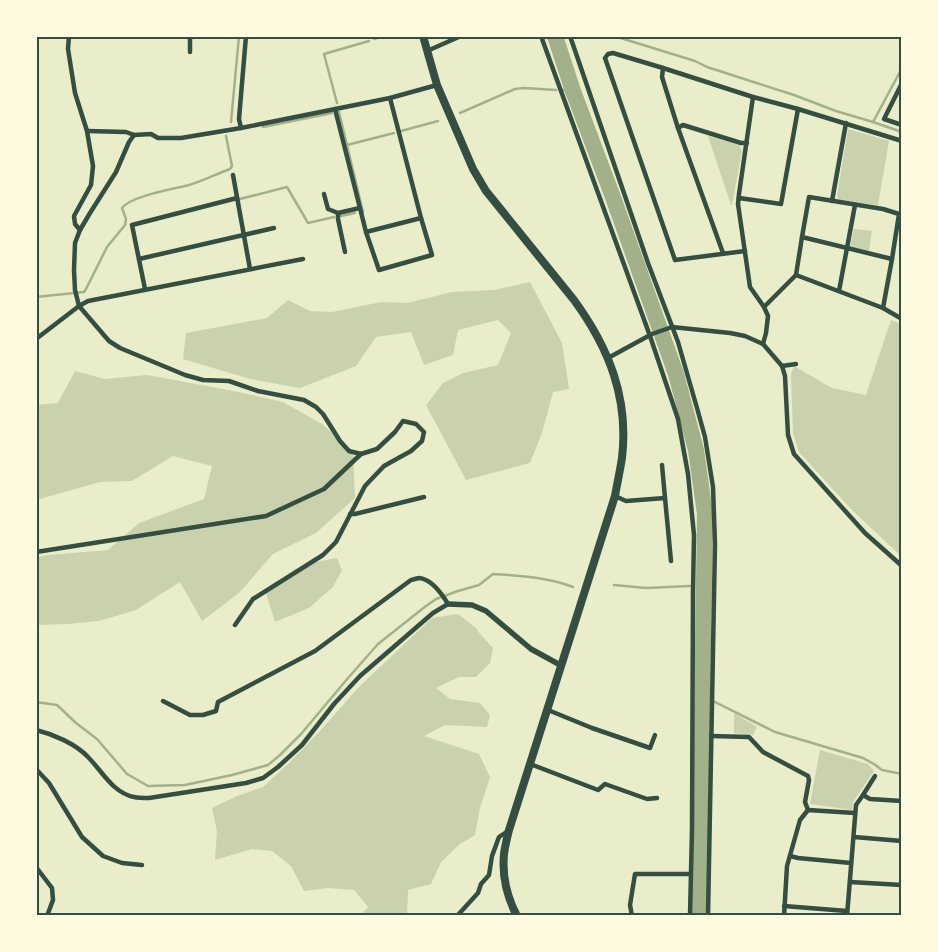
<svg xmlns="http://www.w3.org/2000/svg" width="938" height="952" font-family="'PT Sans Narrow',sans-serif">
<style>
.green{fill:#cad2ad}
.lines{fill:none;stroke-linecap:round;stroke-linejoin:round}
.stream{stroke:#a3b18a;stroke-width:2.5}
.river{stroke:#a3b18a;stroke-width:16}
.minor{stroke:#344e41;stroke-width:4.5}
.tertiary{stroke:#344e41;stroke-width:5.5}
.primary{stroke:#344e41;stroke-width:8}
.neatline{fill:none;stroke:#344e41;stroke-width:2}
</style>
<rect width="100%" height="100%" fill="#e9edc9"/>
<g class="green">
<path d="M848 129 889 141 878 205 839 200 837 196Z"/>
<path d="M708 136 739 145 742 151 732 205H731Z"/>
<path d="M854 229 872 231 869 251 850 247Z"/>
<path d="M530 282 562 343 569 389 553 392 542 433 530 463 466 480 426 405 443 383 463 373 498 365 511 333 498 320 458 330 453 355 424 365 411 332 376 337 356 366 300 388 250 379 183 359 186 333 267 318 288 300 310 311 332 312 381 302 407 303 452 292 494 290Z"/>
<path d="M891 320 902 324V557L852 510 799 452 793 433 791 375 794 366 832 388 866 395Z"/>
<path d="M75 371 105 379 147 375 234 391 283 402 322 424 353 451 355 498 316 533 273 554 239 593 202 621 180 582 136 610 99 621 67 624 36 625V557L49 555 108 550 139 523 204 499 212 466 173 456 132 481 100 482 36 500V405L58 403Z"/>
<path d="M337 558 342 570 333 587 309 608 275 622 266 593 291 575 316 562Z"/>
<path d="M458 614 476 628 480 634 493 648 490 663 476 677H459L436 688 450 699 480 703 490 715 487 727 445 725 424 736 479 754 490 777 480 808 475 835 460 844 441 862 431 884 408 890 407 916H360L368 907 354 890 328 888 304 891 291 866 272 851 252 849 215 860 217 831 212 808 237 796 263 787 290 762 319 732 359 687 432 618Z"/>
<path d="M734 713 757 727 753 735 734 733Z"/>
<path d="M820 750 868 764 874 771 853 802 852 810 810 804Z"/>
</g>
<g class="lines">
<g class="stream">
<path d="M614 36 695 61 707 67 794 95 836 111 873 122 902 132"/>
<path d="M374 39 384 36"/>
<path d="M562 90 573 91"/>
<path d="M337 103 324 54 369 41"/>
<path d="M339 112 363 212"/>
<path d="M460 113 515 89 524 88 556 90"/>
<path d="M231 122 239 36"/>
<path d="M873 122 902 68"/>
<path d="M263 127 332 113"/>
<path d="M401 131 438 121"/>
<path d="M347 145 394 133"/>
<path d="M240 199 287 187 308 223 334 217"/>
<path d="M341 216 355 213"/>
<path d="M36 297 84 292 86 289 107 247 125 225 126 219 122 208C131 196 173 189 189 185 203 181 216 174 230 169L232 166 226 136"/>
<path d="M614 585 646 588 690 586"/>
<path d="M698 585H704"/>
<path d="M703 696 775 732 863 758 874 764 882 770 902 774"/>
<path d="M36 702 57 705 76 723 97 739 127 774 148 786 185 785 232 775 268 765 280 755 301 734 348 678 378 644 426 606 436 599 458 591 479 585 493 574C520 576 547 577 573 587"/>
</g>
<path class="river" d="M555 36 573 91 614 200 676 374 696 450 705 514 699 916"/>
<g class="minor">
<path d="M69 36 68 49 75 93 87 131 93 166 91 185 74 216 75 224 80 230"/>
<path d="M190 36V52"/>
<path d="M541 36 650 336 678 419 688 474 694 535 693 592 692 829 690 916"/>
<path d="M570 36 648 263 678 342 697 408 705 437 713 487 715 544 708 916"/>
<path d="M427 51 461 36"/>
<path d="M663 68 753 97 798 109 781 204 739 198"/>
<path d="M902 83 884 119 902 125"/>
<path d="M753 97 739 194 738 204 750 287 764 307 768 316 766 333 763 344"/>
<path d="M335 109 366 232 379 270 432 255 421 218"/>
<path d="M798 109 902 141"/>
<path d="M241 128 239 119 246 36"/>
<path d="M678 128 683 125 741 143H747"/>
<path d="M87 131 126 132 134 135 151 134 158 138H181L241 128 390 98 437 85"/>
<path d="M134 135 129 142 116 172 90 213 80 230 75 243 74 270 75 290 79 306 109 341 120 348 185 375 203 380 229 381 258 391 304 400 316 407 323 414 340 441 349 451 361 454 377 449 395 432 403 421 416 424 424 432 422 441 411 451 384 466 365 486 336 542 323 555 253 599 235 625"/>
<path d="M233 175 250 269"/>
<path d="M324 194 328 209 338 213 360 208"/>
<path d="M832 201 846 123"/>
<path d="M338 213V219L345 252"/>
<path d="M366 232 421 218 390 98"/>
<path d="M802 237 892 259"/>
<path d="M723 253 678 128 662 77 663 68 613 53 608 54 605 58 675 260 745 251"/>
<path d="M139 259 274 228"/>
<path d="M796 275 883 308 902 319"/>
<path d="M145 289 132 225 237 198"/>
<path d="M839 291 855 205"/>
<path d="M764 307 796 275 802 237 809 197 883 209 899 214 892 259 883 308"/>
<path d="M36 339 79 306 88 301 303 259"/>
<path d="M608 358 652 334 672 327 730 333 745 336 763 344 782 366 785 376 788 435 794 454 865 533 902 566"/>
<path d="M782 366 796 364"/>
<path d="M662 465 665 498"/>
<path d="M615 496 626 501 665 498 671 561"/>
<path d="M350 514H355L424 497"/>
<path d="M36 552 266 516 324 489 361 454"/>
<path d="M548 710 592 728 650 748 655 735"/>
<path d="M36 730C53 734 76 744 88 757 102 771 113 793 134 797 139 798 144 798 149 798L246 783 263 778 278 767 302 745 334 704 360 676 433 613 448 604C442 594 432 579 419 578 418 578 412 580 411 580L315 651 218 702 216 711 203 715H190L163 701"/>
<path d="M711 736 749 737 763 752 808 776 809 780 805 802 808 810"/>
<path d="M530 764 598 790 605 784 647 799 657 798"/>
<path d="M36 769 49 783 82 837 103 856 122 863 142 865"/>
<path d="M863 795 875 776"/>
<path d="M854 837 902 841"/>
<path d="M790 856 798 858 851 863"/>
<path d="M36 867 52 888 53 900 47 916"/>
<path d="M850 882 902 885"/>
<path d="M784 906 847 911"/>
<path d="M457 916 478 893 481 884 489 875 492 856 499 837 508 831"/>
<path d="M632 916 630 905 635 874H691"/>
<path d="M784 916 787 866 800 820 808 810 855 813"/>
<path d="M847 916 856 805 863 795 870 799 902 801"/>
</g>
<path class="tertiary" d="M448 604 472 605 486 611 531 649 562 666"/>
<path class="primary" d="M423 36 437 85 473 169 486 191 574 300C609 348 629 398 622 458 620 471 617 484 615 496L509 830C507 838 505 846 504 854 502 875 507 897 517 916"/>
</g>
<rect width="938" height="952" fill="none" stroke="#fefae0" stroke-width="75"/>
<rect x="38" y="38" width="862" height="876" class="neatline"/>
</svg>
